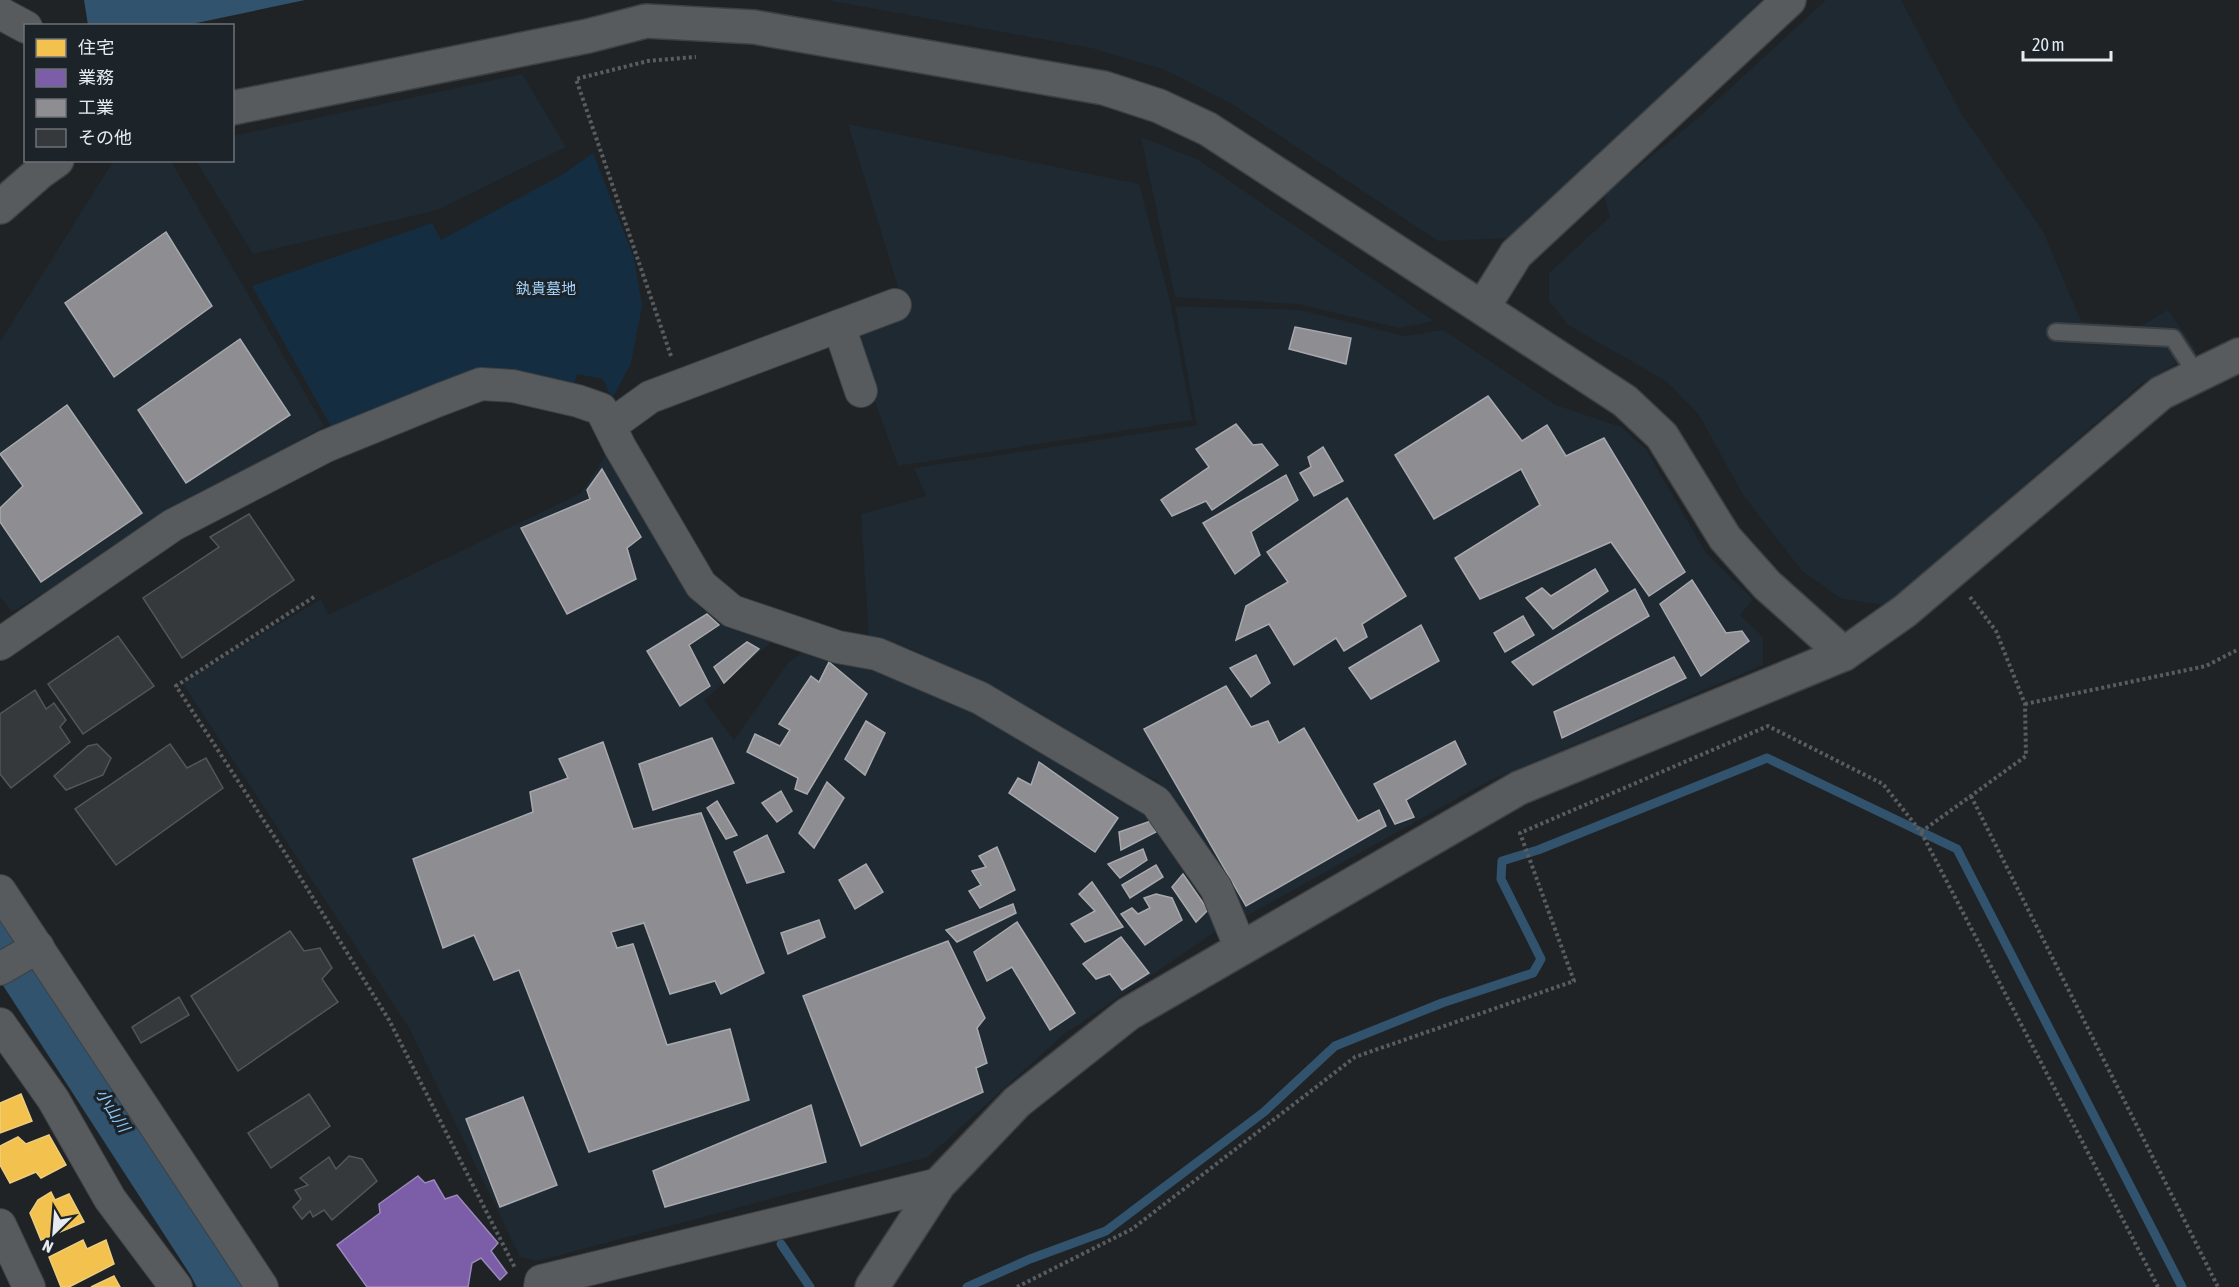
<svg xmlns="http://www.w3.org/2000/svg" width="2239" height="1287" font-family="'Asap Condensed','Noto Sans JP',sans-serif">
<style>
.built{fill:#1e2932}
.green{fill:#152d40}
.water{fill:#31536d}
.homes{fill:#f2c14e;stroke:#eece7e;stroke-width:1.5}
.offices{fill:#7b5ea7;stroke:#9b88bd;stroke-width:1.5}
.industry{fill:#8d8d92;stroke:#a8a9ae;stroke-width:1.5}
.lines{fill:none;stroke-linecap:round;stroke-linejoin:round}
.stream{stroke:#31536d;stroke-width:9}
.river{stroke:#31536d;stroke-width:52}
.building{fill:#36393b;stroke:#535659;stroke-width:1.5}
.service-casing{stroke:#3d4144;stroke-width:20}
.minor-casing{stroke:#3d4144;stroke-width:34}
.tertiary-casing{stroke:#3d4144;stroke-width:36}
.path{stroke:#5a5d5f;stroke-width:4;stroke-dasharray:3 3;stroke-linecap:butt}
.service{stroke:#585b5e;stroke-width:16}
.minor{stroke:#585b5e;stroke-width:32}
.tertiary{stroke:#585b5e;stroke-width:33}
.labels{text-anchor:middle;dominant-baseline:central;stroke-width:6;stroke-linejoin:round;paint-order:stroke}
.park-label{font-size:15px;fill:#a3d3fa;stroke:#1c2329}
.water-label{font-size:16px;font-style:italic;fill:#8cc9f9;stroke:#1c2329}
</style>
<rect width="100%" height="100%" fill="#1f2326"/>
<g class="built">
<path d="M826 0H1761L1632 130 1512 238 1438 241 1232 104 1163 69 1091 48Z"/>
<path d="M1826 0H1901L1961 113 2043 231 2081 321 2141 326 2168 310 2197 351 2141 384 1886 605 1842 599 1802 571 1743 495 1699 415 1666 381 1568 325 1549 301V273L1610 217 1604 195 1698 118Z"/>
<path d="M522 74 566 147 437 210 253 254 196 161 232 160 233 136Z"/>
<path d="M848 124 1139 184 1170 301 1192 420 898 466 850 332 906 313Z"/>
<path d="M1141 137 1199 160 1434 321 1399 328 1298 304 1175 297Z"/>
<path d="M119 160 171 161 324 426 12 612 0 597V342L112 163Z"/>
<path d="M1175 306 1300 310 1404 336 1443 330 1556 405 1621 427 1646 449 1706 553 1753 599 1740 615 1763 637V665L1487 782 1236 922 1173 797 1156 780 1110 762 1042 714 909 648 869 639 861 514 926 496 914 468 1197 425Z"/>
<path d="M607 453 703 611 713 605 774 640 704 700 734 740 788 663 810 646 892 669 1021 735 1144 810 1192 870 1218 930 1063 1035 928 1157 538 1261 520 1257 409 1028 182 682 321 599 328 615 581 493Z"/>
</g>
<path class="green" d="M593 153 634 258 642 306 631 363 612 399 603 379 577 374 573 386 488 378 337 437 252 286 432 223 441 240 562 175Z"/>
<path class="water" d="M84 0H305L187 25H88Z"/>
<g class="homes">
<path d="M21 1094 32 1121 0 1133V1103Z"/>
<path d="M49 1135 66 1165 41 1178 36 1172 10 1183 0 1165V1146L18 1137 26 1144Z"/>
<path d="M51 1192 55 1200 69 1194 84 1222 41 1240 30 1213 38 1200Z"/>
<path d="M83 1240 87 1249 106 1240 114 1264 69 1287H61L49 1257Z"/>
<path d="M114 1276 120 1287H91Z"/>
</g>
<path class="offices" d="M418 1176 425 1183 434 1180 445 1199 457 1195 498 1243 491 1251 507 1273 500 1280 481 1258 472 1263 468 1287H367L337 1245 380 1213 379 1204Z"/>
<g class="industry">
<path d="M166 232 212 306 114 377 65 303Z"/>
<path d="M1295 327 1351 338 1346 364 1289 349Z"/>
<path d="M240 339 290 415 186 483 138 410Z"/>
<path d="M1488 396 1522 441 1547 425 1566 456 1604 438 1685 572 1649 596 1611 542 1480 599 1455 558 1540 505 1521 469 1434 519 1395 455Z"/>
<path d="M67 405 142 513 41 582 0 522V508L23 486 0 454Z"/>
<path d="M1236 424 1253 445 1262 444 1278 465 1212 510 1206 501 1172 516 1161 500 1209 467 1196 449Z"/>
<path d="M1323 447 1343 481 1314 496 1300 473 1311 467 1308 457Z"/>
<path d="M602 469 641 537 627 548 636 579 567 614 521 528 590 499 587 490Z"/>
<path d="M1286 475 1298 500 1251 532 1260 555 1235 574 1203 523Z"/>
<path d="M1347 498 1406 596 1362 624 1367 637 1344 651 1336 638 1294 665 1269 624 1236 640 1246 606 1288 582 1267 552Z"/>
<path d="M1595 569 1608 591 1553 629 1526 598 1542 588 1551 596Z"/>
<path d="M1692 580 1726 633 1742 631 1749 641 1701 676 1660 604Z"/>
<path d="M1635 589 1649 616 1533 685 1512 662Z"/>
<path d="M707 614 719 625 689 645 710 686 680 706 647 651Z"/>
<path d="M1523 616 1534 635 1505 652 1494 633Z"/>
<path d="M1421 625 1439 661 1371 699 1349 668Z"/>
<path d="M747 642 759 649 724 683 714 667Z"/>
<path d="M1256 655 1270 683 1251 697 1230 668Z"/>
<path d="M1674 657 1686 678 1562 738 1554 712Z"/>
<path d="M829 662 867 694 807 794 795 789 798 778 747 752 755 734 780 746 790 730 779 724 811 676 819 682Z"/>
<path d="M1226 686 1251 727 1268 721 1279 743 1304 728 1358 821 1379 810 1386 826 1246 906 1144 729Z"/>
<path d="M866 721 885 733 865 775 845 759Z"/>
<path d="M712 738 734 783 653 810 639 764Z"/>
<path d="M1455 741 1466 764 1406 800 1414 817 1395 824 1374 784Z"/>
<path d="M603 742 633 829 701 813 764 973 721 994 715 981 670 994 644 923 611 932 617 948 633 944 667 1045 730 1029 749 1100 589 1152 519 970 494 980 474 935 443 948 413 859 533 812 530 792 568 778 559 759Z"/>
<path d="M1039 762 1118 818 1095 852 1009 793 1018 778 1031 785Z"/>
<path d="M827 782 844 798 814 848 799 833Z"/>
<path d="M781 791 792 811 777 822 762 803Z"/>
<path d="M717 801 737 835 726 839 707 808Z"/>
<path d="M1151 821 1156 832 1121 850 1119 832Z"/>
<path d="M767 835 784 872 747 883 734 852Z"/>
<path d="M997 847 1015 890 980 908 969 891 981 885 972 871 986 867 979 856Z"/>
<path d="M1143 849 1147 860 1120 878 1108 864Z"/>
<path d="M866 864 883 892 855 909 839 880Z"/>
<path d="M1156 865 1163 877 1130 898 1122 885Z"/>
<path d="M1183 874 1208 910 1196 922 1172 887Z"/>
<path d="M1092 882 1123 927 1085 942 1071 924 1095 911 1079 894Z"/>
<path d="M1156 894 1172 898 1182 920 1145 945 1121 914 1132 908 1138 914 1150 908 1144 898Z"/>
<path d="M1013 904 1016 913 957 942 946 930Z"/>
<path d="M819 920 825 937 788 954 781 933Z"/>
<path d="M1017 922 1075 1013 1050 1030 1012 967 987 981 974 952Z"/>
<path d="M1121 937 1149 973 1122 990 1110 974 1096 979 1083 964Z"/>
<path d="M948 941 985 1018 977 1028 987 1063 976 1068 983 1092 861 1146 803 996Z"/>
<path d="M523 1097 557 1185 500 1207 466 1119Z"/>
<path d="M811 1105 826 1162 665 1207 653 1171Z"/>
</g>
<g class="lines">
<g class="stream">
<path d="M781 1244 810 1287"/>
<path d="M967 1287 1030 1259 1106 1231 1264 1112 1335 1046 1442 1003 1533 973 1541 959 1501 879 1502 861 1538 850 1767 758 1957 849 2182 1287"/>
</g>
<path class="river" d="M0 933 213 1262 226 1287"/>
</g>
<g class="building">
<path d="M249 514 294 580 182 658 143 598 219 547 210 537Z"/>
<path d="M118 636 154 686 83 734 48 684Z"/>
<path d="M35 690 46 709 54 703 66 720 60 727 70 742 11 788 0 774V714Z"/>
<path d="M97 744 111 758 103 775 66 790 54 776 88 746Z"/>
<path d="M170 744 187 768 206 758 223 788 116 865 75 809Z"/>
<path d="M290 931 304 951 320 948 332 968 322 979 338 1002 238 1071 191 996Z"/>
<path d="M179 997 189 1015 141 1043 132 1027Z"/>
<path d="M309 1094 330 1126 271 1168 248 1133Z"/>
<path d="M349 1156 362 1159 377 1181 332 1220 324 1210 313 1217 310 1211 302 1219 293 1207 301 1199 295 1190 308 1185 300 1178 329 1157 336 1169Z"/>
</g>
<g class="lines">
<defs>
<path id="service" d="M2056 332 2173 338 2197 375"/>
<g id="minor">
<path d="M0 13 26 27"/>
<path d="M839 326 861 391"/>
<path d="M610 426 650 397 895 305"/>
<path d="M0 644 173 525 326 446 439 400 481 384 513 386 578 401 601 409 620 447 701 585 732 611 838 647 877 654 980 698 1156 802 1216 888 1241 949"/>
<path d="M0 891 262 1287"/>
<path d="M0 969 38 947"/>
<path d="M0 1024 53 1099 110 1199 176 1287"/>
<path d="M0 1225 29 1287"/>
<path d="M540 1287 541 1281 939 1184"/>
</g>
<g id="tertiary">
<path d="M232 108 588 36 646 21 754 27 1104 88 1159 106 1208 129 1625 401 1662 436 1725 538 1767 585 1844 654"/>
<path d="M0 207 40 172 57 160"/>
<path d="M1483 307 1516 254 1789 0"/>
<path d="M872 1287 939 1184 1017 1102 1128 1014 1519 788 1844 654 1905 611 2161 393 2239 355"/>
</g>
</defs>
<use href="#service" class="service-casing"/>
<use href="#minor" class="minor-casing"/>
<use href="#tertiary" class="tertiary-casing"/>
<g class="path">
<path d="M671 356 576 79 648 61 696 57"/>
<path d="M314 597 176 686 285 853 389 1020 515 1268"/>
<path d="M2025 704 2206 666 2239 649"/>
<path d="M1971 796 2218 1287"/>
<path d="M1921 832 2026 756 2025 704 1996 631 1970 597"/>
<path d="M1017 1287 1132 1229 1355 1057 1574 981 1520 833 1768 726 1883 784 1921 832 2158 1287"/>
</g>
<use href="#service" class="service"/>
<use href="#minor" class="minor"/>
<use href="#tertiary" class="tertiary"/>
</g>
<g class="labels">
<g class="park-label">
<text x="546" y="288">釻貴墓地</text>
</g>
<g class="water-label">
<text transform="translate(113 1110) rotate(57)">小山川</text>
</g>
</g>
<rect x="24" y="24" width="210" height="138" fill="#1c2329" stroke="#6d7378" stroke-width="1.5"/>
<rect x="36" y="39" width="30" height="18" fill="#f2c14e" stroke="#6d7378" stroke-width="1.5"/>
<text x="78" y="54" font-size="18" fill="#e6ebef">住宅</text>
<rect x="36" y="69" width="30" height="18" fill="#7b5ea7" stroke="#6d7378" stroke-width="1.5"/>
<text x="78" y="84" font-size="18" fill="#e6ebef">業務</text>
<rect x="36" y="99" width="30" height="18" fill="#8d8d92" stroke="#6d7378" stroke-width="1.5"/>
<text x="78" y="114" font-size="18" fill="#e6ebef">工業</text>
<rect x="36" y="129" width="30" height="18" fill="#36393b" stroke="#6d7378" stroke-width="1.5"/>
<text x="78" y="144" font-size="18" fill="#e6ebef">その他</text>
<g transform="translate(54 1233) rotate(205)" stroke="#1c2329" stroke-width="4.5" paint-order="stroke">
<path d="M0-4.5L10 22L0 15L-10 22Z" fill="#e6ebef"/>
<text y="-9" font-size="16" font-weight="bold" text-anchor="middle" fill="#e6ebef">N</text>
</g>
<path d="M2023 51v9h88v-9" fill="none" stroke="#e6ebef" stroke-width="3"/>
<text x="2032" y="51" font-size="18" fill="#e6ebef" stroke="#1c2329" stroke-width="4.5" paint-order="stroke">20 m</text>
</svg>
